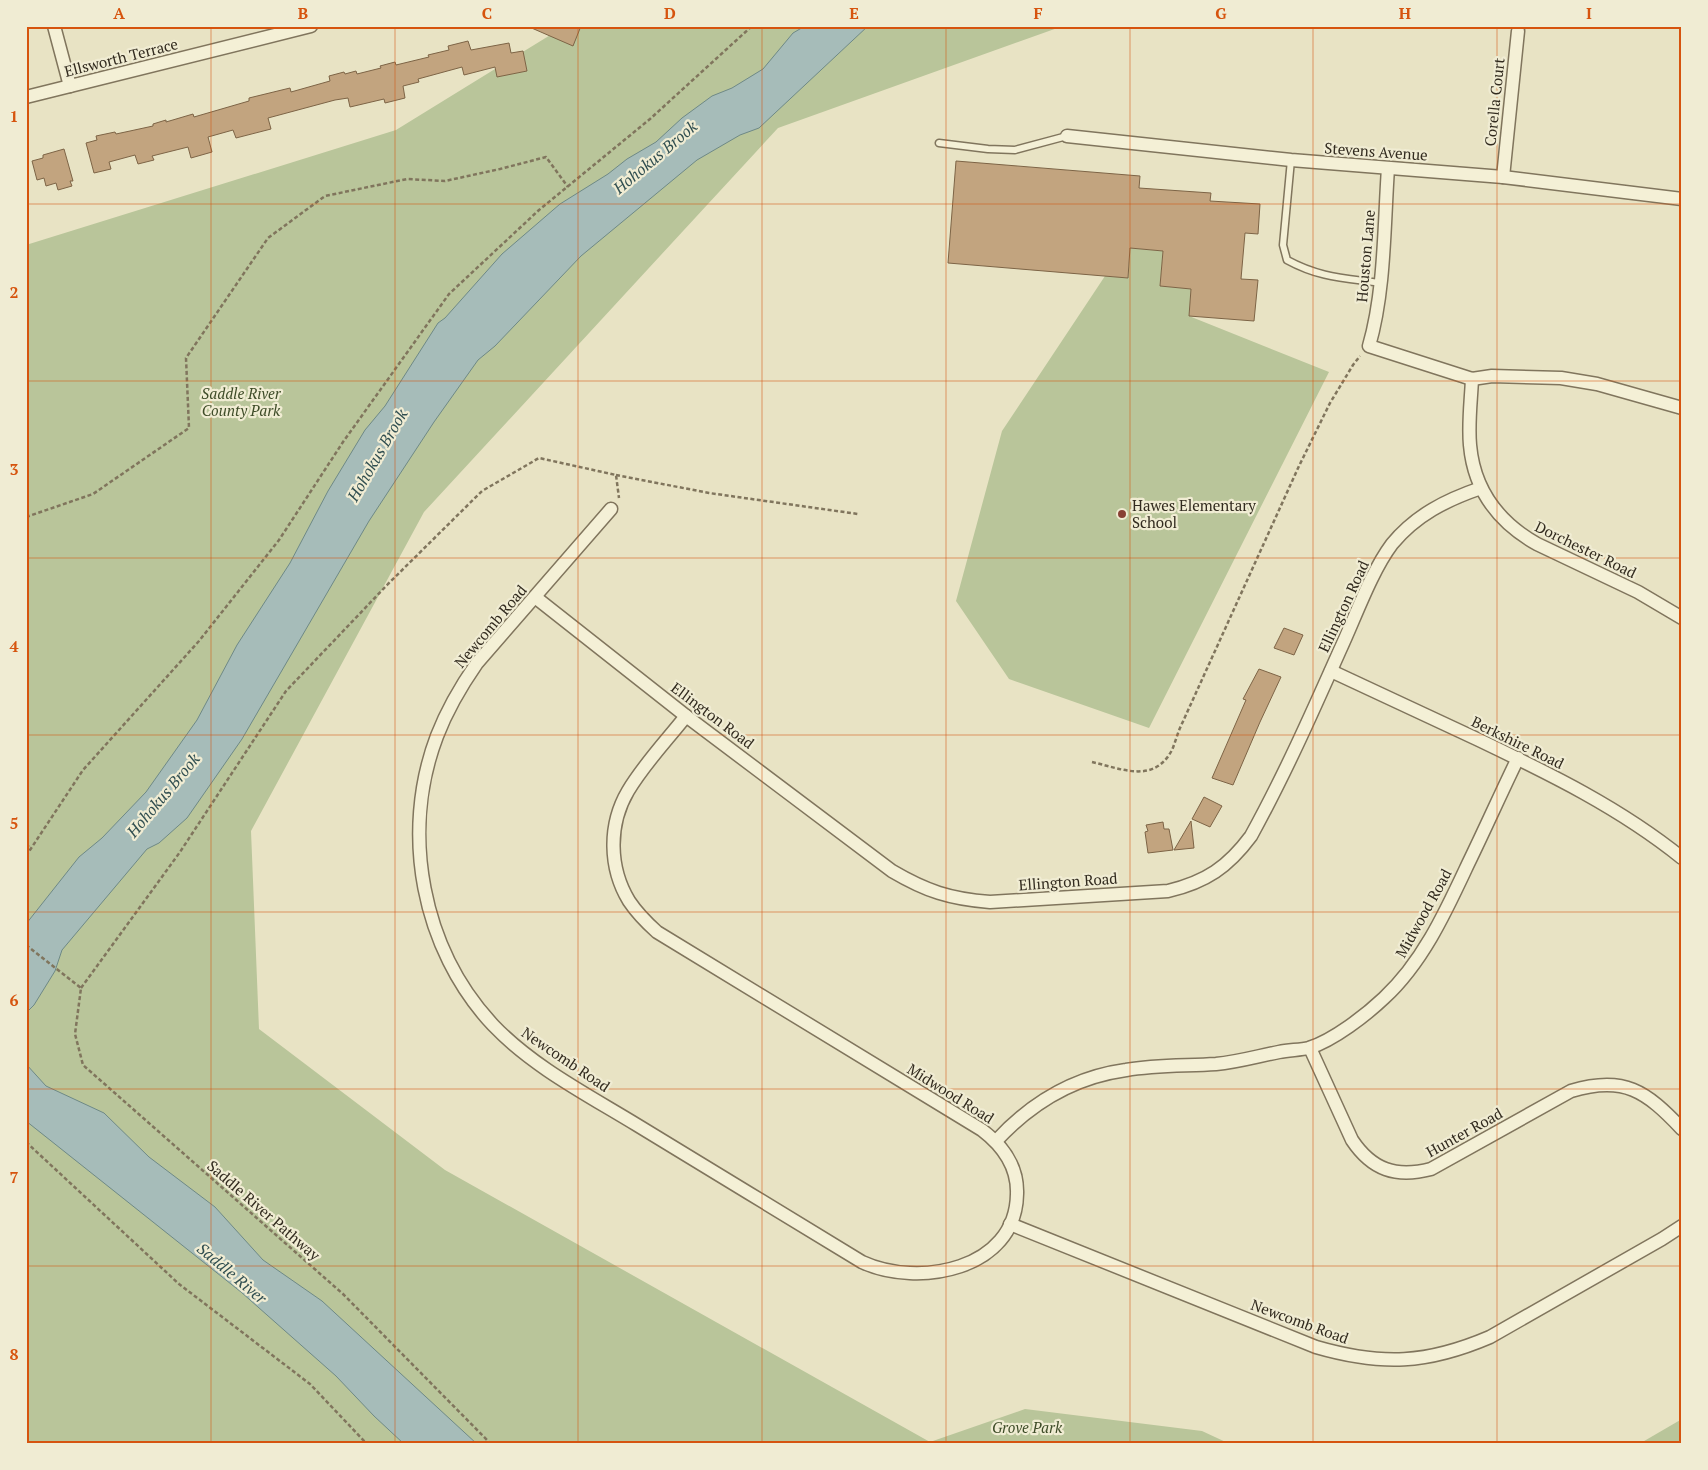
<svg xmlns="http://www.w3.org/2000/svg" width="1708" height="1470" font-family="'PT Serif',serif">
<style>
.green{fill:#b9c59a}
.water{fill:#a6bcb9;stroke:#6e8986}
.building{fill:#c2a47f;stroke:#7d6446}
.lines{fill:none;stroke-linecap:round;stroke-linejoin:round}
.service-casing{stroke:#80755d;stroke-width:9}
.minor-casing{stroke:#80755d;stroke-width:15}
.path{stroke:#80755d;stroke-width:2.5;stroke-dasharray:4 2.5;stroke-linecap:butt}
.service{stroke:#f4f0d6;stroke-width:6}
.minor{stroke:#f4f0d6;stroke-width:12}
.grid{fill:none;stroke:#d6540e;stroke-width:1;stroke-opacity:0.55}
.poi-dot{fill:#884034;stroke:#f0ecd3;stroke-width:2}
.labels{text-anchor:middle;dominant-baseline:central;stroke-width:4.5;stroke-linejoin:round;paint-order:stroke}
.street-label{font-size:15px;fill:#322b1f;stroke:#f0ecd3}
.park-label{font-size:15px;font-style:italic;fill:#3e4c28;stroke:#f0ecd3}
.poi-label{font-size:15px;fill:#322b1f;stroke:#f0ecd3;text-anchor:start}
.water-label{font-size:16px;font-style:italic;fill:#304e50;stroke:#f0ecd3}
.neatline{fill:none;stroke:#d6540e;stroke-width:2}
.grid-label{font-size:16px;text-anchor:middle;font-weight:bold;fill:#d6540e}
</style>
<rect width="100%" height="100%" fill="#e8e3c4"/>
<g class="green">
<path d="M565 26H1063L778 128 424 512 251 831 259 1029 445 1170 930 1442 1025 1409 1202 1431 1230 1444H26V245L396 130Z"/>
<path d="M1130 248 1163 251 1160 286 1191 289 1189 316 1329 372 1149 728 1009 679 956 601 1002 431 1105 276 1128 278Z"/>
<path d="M1682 1419V1444H1639Z"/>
</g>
<g class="water">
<path d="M805 26H868L759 128 740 135 697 160 581 256 495 346 478 360 434 422 369 521 242 739 187 818 159 843 147 849 62 950 55 971 34 1005 26 1013V924L79 857 102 838 146 792 197 720 237 645 290 563 328 491 365 430 385 406 438 323 445 318 502 254 560 204 608 174 627 159 656 142 682 118 712 96 732 88 763 69 793 33Z"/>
<path d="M26 1064 46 1086 104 1113 149 1157 215 1207 263 1260 322 1301 477 1444H404L374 1416 336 1376 241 1292 26 1121Z"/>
</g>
<g class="building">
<path d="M527 26H581L573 46Z"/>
<path d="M468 41 471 50 509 43 511 53 523 51 527 71 497 77 495 67 464 75 462 67 418 79 419 82 403 86 405 98 385 103 384 99 350 107 348 98 335 100 268 118 271 129 236 138 233 130 208 137 212 152 191 158 188 147 152 156 154 160 138 164 135 155 109 162 111 169 94 173 86 143 97 140 96 136 115 132 116 134 130 131 153 126V124L166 120V122L193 114 194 117 249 101V98L290 88 291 92 330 81 329 76 344 72 345 74 356 71 357 74 381 68 380 66 395 62 396 65 429 57 428 55 449 50 448 46Z"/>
<path d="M64 149 73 181H70L72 186 58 190 56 183 46 186 44 178 37 180 32 161 43 158V155Z"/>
<path d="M956 161 1140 176 1139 188 1211 193 1210 201 1260 204 1258 234 1245 233 1241 279 1258 280 1254 321 1189 316 1191 289 1160 286 1163 251 1130 248 1128 278 948 263Z"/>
<path d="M1284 628 1303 635 1294 655 1274 648Z"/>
<path d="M1259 669 1281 677 1260 722 1233 785 1212 778 1246 700 1243 699Z"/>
<path d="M1204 797 1222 806 1210 827 1192 819Z"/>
<path d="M1191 821 1194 848 1174 850Z"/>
<path d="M1163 822 1164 829H1169L1173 850 1148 853 1145 832 1148 831 1146 825Z"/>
</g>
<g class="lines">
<defs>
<g id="service">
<path d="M939 143 988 149 1015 150 1067 136"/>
<path d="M1291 160 1283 245 1287 260C1320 278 1345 278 1380 283"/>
</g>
<g id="minor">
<path d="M54 26 70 86"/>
<path d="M26 97 311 26"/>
<path d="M1067 136 1291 160 1503 177 1682 199"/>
<path d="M1388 168C1384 225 1385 291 1369 346L1472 379 1492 376 1561 378 1597 384 1682 408"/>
<path d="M1503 177 1518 31"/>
<path d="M1472 379C1471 401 1468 423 1470 445 1474 490 1498 522 1537 544L1638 592 1682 618"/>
<path d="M611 509 477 663C461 686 447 710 437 736 400 833 422 949 493 1025 533 1067 588 1095 637 1125 712 1171 787 1216 862 1262 918 1288 1016 1270 1017 1194 1018 1166 1003 1146 982 1130L657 932C647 923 637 913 629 901 609 868 608 825 628 791 644 764 667 740 686 716"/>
<path d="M535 597 686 716 892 871C926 891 950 899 990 902L1168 891C1206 882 1228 867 1251 836 1284 776 1312 713 1340 650 1355 618 1371 572 1392 544 1416 515 1446 500 1481 488"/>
<path d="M1331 671C1380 694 1429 717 1479 740 1550 774 1620 808 1682 858"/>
<path d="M1310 1048 1352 1140C1372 1170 1396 1178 1431 1169L1571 1091C1624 1075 1646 1091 1682 1129"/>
<path d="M996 1141C1031 1103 1075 1077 1126 1070 1156 1065 1186 1066 1216 1064 1238 1062 1258 1056 1279 1052 1289 1050 1300 1050 1309 1048 1334 1040 1366 1015 1384 998 1423 962 1446 911 1468 864 1485 829 1501 793 1518 758"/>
<path d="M1010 1224 1316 1347C1382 1366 1427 1364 1490 1337L1662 1239 1682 1226"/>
</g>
</defs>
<use href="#service" class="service-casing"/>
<use href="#minor" class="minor-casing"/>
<g class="path">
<path d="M616 475 709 493 858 514"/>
<path d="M26 517 93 494 189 428 186 358 268 238 325 196 407 179 445 181 500 169 546 157 568 187"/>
<path d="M1092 762C1122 769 1154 784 1172 750 1175 743 1177 735 1180 728L1299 466 1330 403 1353 365 1360 356"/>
<path d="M26 844 31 849"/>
<path d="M26 856 83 770 199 641 279 540 343 442 449 294 539 210 650 119 752 26"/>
<path d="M26 945 81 988 75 1034 83 1065 343 1294 491 1444"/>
<path d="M81 988 180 852 286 691 388 584 482 491 539 458 616 475 619 498"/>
<path d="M26 1142 179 1284 310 1384 367 1444"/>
</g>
<use href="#service" class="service"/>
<use href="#minor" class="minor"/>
</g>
<path class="grid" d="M211 26V1444M395 26V1444M578 26V1444M762 26V1444M946 26V1444M1130 26V1444M1313 26V1444M1497 26V1444M26 204H1682M26 381H1682M26 558H1682M26 735H1682M26 912H1682M26 1089H1682M26 1266H1682"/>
<circle class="poi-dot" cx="1122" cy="514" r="5"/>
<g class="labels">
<g class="street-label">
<text transform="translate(121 57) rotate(-14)">Ellsworth Terrace</text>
<text transform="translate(1494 102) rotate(-84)">Corella Court</text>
<text transform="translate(1376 151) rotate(4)">Stevens Avenue</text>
<text transform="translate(1365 256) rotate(-85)">Houston Lane</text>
<text transform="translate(1586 549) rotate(26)">Dorchester Road</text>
<text transform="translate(1343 606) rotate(-65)">Ellington Road</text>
<text transform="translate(490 626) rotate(-50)">Newcomb Road</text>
<text transform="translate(713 715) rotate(37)">Ellington Road</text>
<text transform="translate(1518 742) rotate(26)">Berkshire Road</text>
<text transform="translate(1068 881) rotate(-4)">Ellington Road</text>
<text transform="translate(1423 913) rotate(-61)">Midwood Road</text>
<text transform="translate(566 1059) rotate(34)">Newcomb Road</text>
<text transform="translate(951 1093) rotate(32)">Midwood Road</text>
<text transform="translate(1464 1132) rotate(-29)">Hunter Road</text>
<text transform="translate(264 1210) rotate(41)">Saddle River Pathway</text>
<text transform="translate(1300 1321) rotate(20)">Newcomb Road</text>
</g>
<g class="park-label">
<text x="241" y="393">Saddle River<tspan x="241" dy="17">County Park</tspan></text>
<text x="1027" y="1427">Grove Park</text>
</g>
<g class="poi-label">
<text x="1132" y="505">Hawes Elementary<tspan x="1132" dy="17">School</tspan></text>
</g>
<g class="water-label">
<text transform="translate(655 157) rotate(-40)">Hohokus Brook</text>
<text transform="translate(377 455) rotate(-60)">Hohokus Brook</text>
<text transform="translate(163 795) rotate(-50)">Hohokus Brook</text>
<text transform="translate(232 1273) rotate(40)">Saddle River</text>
</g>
</g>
<rect width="1708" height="1470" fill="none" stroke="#f0ecd3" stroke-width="55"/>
<rect x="28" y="28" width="1652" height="1414" class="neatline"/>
<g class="grid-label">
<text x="119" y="19">A</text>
<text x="303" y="19">B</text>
<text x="487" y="19">C</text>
<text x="670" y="19">D</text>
<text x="854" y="19">E</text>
<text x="1038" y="19">F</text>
<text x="1221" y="19">G</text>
<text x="1405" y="19">H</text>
<text x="1589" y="19">I</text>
<text x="14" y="122">1</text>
<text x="14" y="298">2</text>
<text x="14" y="475">3</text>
<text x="14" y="652">4</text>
<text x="14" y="829">5</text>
<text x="14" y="1006">6</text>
<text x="14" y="1183">7</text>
<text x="14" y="1360">8</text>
</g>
</svg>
